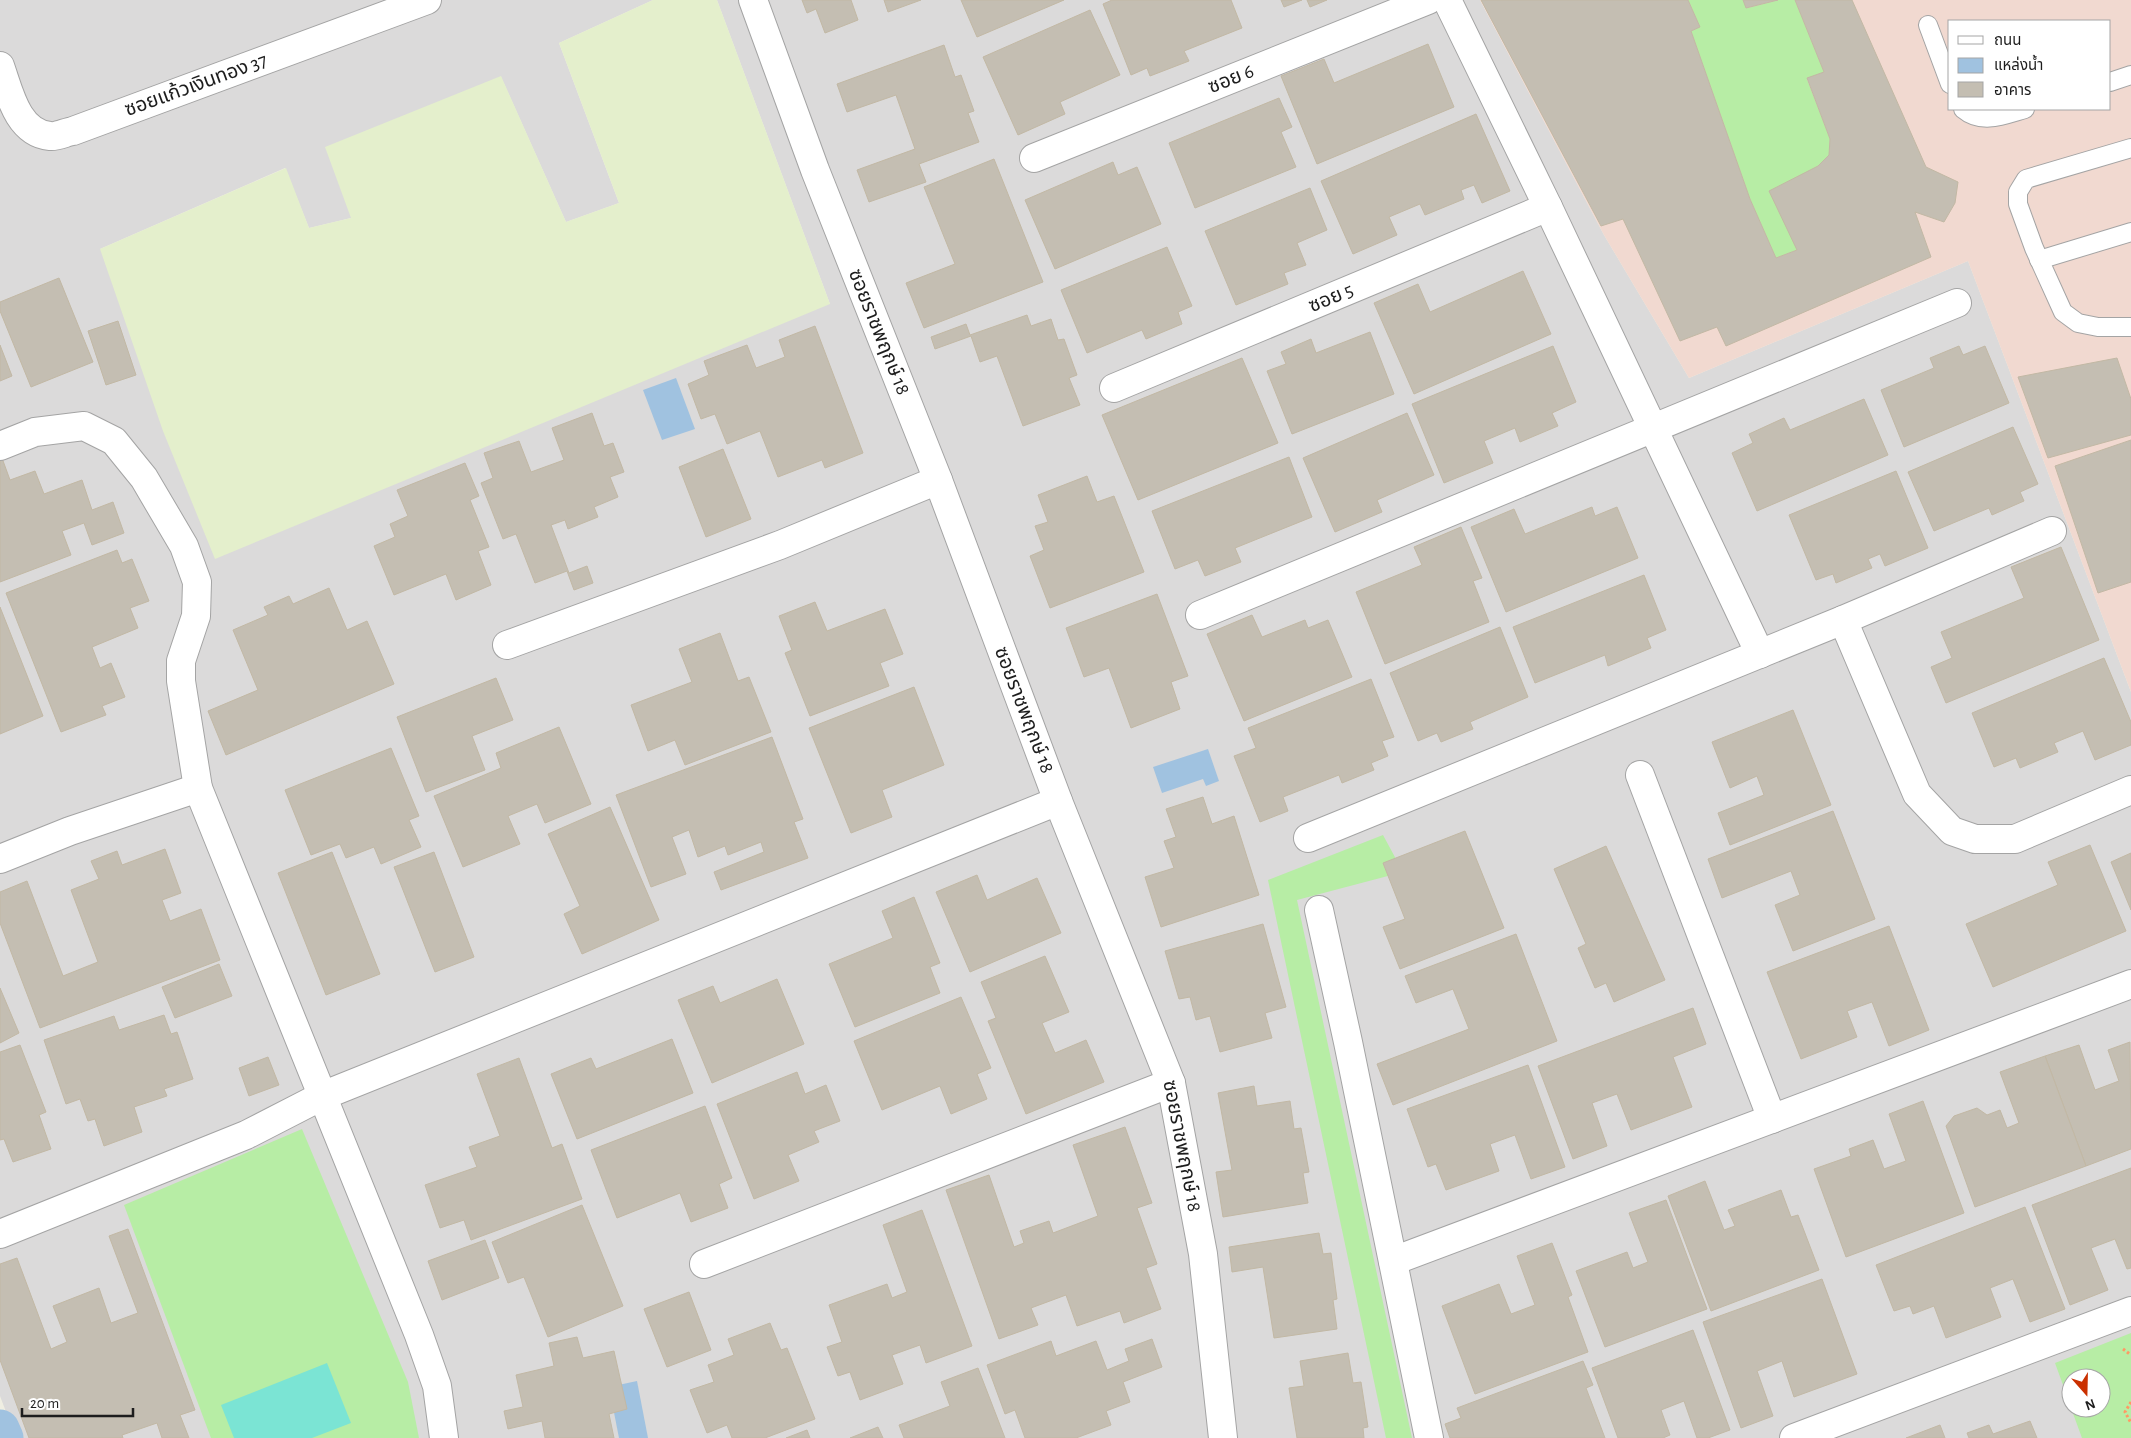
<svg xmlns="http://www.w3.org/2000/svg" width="2131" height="1438" font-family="'Alegreya Sans','Noto Sans Thai',sans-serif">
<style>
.residential{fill:#dbdada;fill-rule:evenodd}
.commercial{fill:#f1d9d0;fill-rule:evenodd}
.farmland{fill:#e4efcc}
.grass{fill:#b7eda5}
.pitch{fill:#7be4d4}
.water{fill:#a0c2e0}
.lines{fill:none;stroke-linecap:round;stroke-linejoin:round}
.canal{stroke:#a0c2e0;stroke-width:39}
.building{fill:#c4beb2;stroke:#c2b8a4}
.service-casing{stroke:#a4a4a4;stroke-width:20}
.minor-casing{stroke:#a4a4a4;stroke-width:30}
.path{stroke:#ff9963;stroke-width:3;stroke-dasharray:2.5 2.5;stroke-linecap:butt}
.service{stroke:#fff;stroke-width:18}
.minor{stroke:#fff;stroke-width:28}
.labels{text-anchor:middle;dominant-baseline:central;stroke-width:4;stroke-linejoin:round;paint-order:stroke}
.street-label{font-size:20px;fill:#1d1d1d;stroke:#fff}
</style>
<rect width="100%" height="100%" fill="#efeee2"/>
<path class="residential" d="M0 0H653L559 43 619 203 566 222 501 77 351 218 309 228 285 168 100 249 830 304 717 0H1480L1604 235 1689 378 1968 261 2131 692V1438H16L0 1396ZM2071 1378H2101V1408H2071Z"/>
<path class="commercial" d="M1480 0H2131V692L1968 261 1689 378 1604 235ZM1950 21H2110V109H1950Z"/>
<path class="farmland" d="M653 0H717L830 304 215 559 163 431 100 249 286 168 309 228 351 218 325 147 501 76 566 222 619 203 559 43Z"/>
<g class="grass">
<path d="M1688 0H1743L1747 8 1778 0H1795L1824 72 1807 79 1830 139 1829 155 1818 166 1797 250 1776 258 1750 199 1691 31 1700 27Z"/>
<path d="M1383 835 1403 872 1297 900 1412 1438H1386L1268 880Z"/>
<path d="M302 1129 408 1382 419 1438H211L124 1205Z"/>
<path d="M2131 1333V1438H2082L2071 1408H2101V1378H2071V1407L2055 1363Z"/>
</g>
<path class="pitch" d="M327 1363 351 1423 312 1438H234L221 1405Z"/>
<g class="water">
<path d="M676 378 695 429 662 440 643 390Z"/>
<path d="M1208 749 1219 781 1206 786 1203 779 1162 793 1153 767Z"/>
<path d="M637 1381 648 1438H619L609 1387Z"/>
</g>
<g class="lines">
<path class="canal" d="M0 1429 4 1438"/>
</g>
<g class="building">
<path d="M802 0H851L858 20 825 33 816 9 807 13Z"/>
<path d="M884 0H921L888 12Z"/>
<path d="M961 0H1064L977 37Z"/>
<path d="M1112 0H1231L1242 28 1184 51 1189 61 1150 76 1147 68 1131 75 1103 4Z"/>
<path d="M1281 0H1302L1284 7Z"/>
<path d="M1307 0H1327L1310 7Z"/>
<path d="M1481 0H1688L1700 27 1691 31 1750 199 1776 258 1797 250 1769 191 1818 166 1829 155 1830 139 1807 78 1824 72 1795 0H1852L1926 167 1958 182 1955 203 1944 222 1915 212 1931 257 1726 346 1717 327 1680 341 1623 219 1601 226Z"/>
<path d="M1743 0H1778L1746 8Z"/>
<path d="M1090 10 1120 75 1060 102 1065 114 1018 135 983 57Z"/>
<path d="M1428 44 1454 107 1317 164 1281 76 1324 59 1334 83Z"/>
<path d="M944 45 955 77 961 75 974 111 968 113 979 142 919 164 926 182 869 202 857 170 915 149 896 95 847 112 837 84Z"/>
<path d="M1279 98 1292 127 1281 132 1296 167 1195 208 1169 143Z"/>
<path d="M1476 114 1510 191 1482 203 1474 185 1461 190 1464 199 1425 215 1420 204 1389 217 1397 235 1353 254 1321 181Z"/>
<path d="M994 159 1043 282 924 328 906 283 955 264 924 187Z"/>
<path d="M1113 162 1118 175 1137 167 1161 224 1055 269 1025 200Z"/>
<path d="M1310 188 1327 230 1297 243 1306 265 1284 273 1288 284 1236 305 1205 231Z"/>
<path d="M1167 247 1192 306 1178 312 1182 324 1146 339 1142 330 1087 353 1061 290Z"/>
<path d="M1523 271 1551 334 1414 394 1374 303 1418 284 1430 312Z"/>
<path d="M59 278 93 362 31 387 0 311V302Z"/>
<path d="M1027 315 1031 326 1051 319 1058 340 1064 339 1077 375 1069 378 1080 405 1023 426 997 356 980 362 971 336 935 349 931 337 966 324 970 335Z"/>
<path d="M118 321 136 375 106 385 88 331Z"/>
<path d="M815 326 863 453 825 468 822 460 778 477 760 431 727 444 715 414 701 419 688 384 709 375 704 361 747 345 756 368 785 357 779 340Z"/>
<path d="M1370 332 1394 394 1292 434 1267 371 1286 364 1281 352 1311 339 1316 353Z"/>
<path d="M0 345 12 376 0 381Z"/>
<path d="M1553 346 1576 402 1552 413 1558 426 1520 442 1515 428 1484 441 1493 463 1444 483 1412 404Z"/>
<path d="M1959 346 1963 355 1985 346 2009 403 1904 447 1881 390 1934 368 1930 358Z"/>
<path d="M1242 358 1278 443 1138 500 1102 415Z"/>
<path d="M2117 358 2131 399V435L2048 458 2018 377Z"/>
<path d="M1864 399 1888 455 1757 511 1732 453 1753 443 1749 434 1784 418 1790 430Z"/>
<path d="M592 413 604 446 613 443 624 472 610 477 618 497 594 507 598 517 568 529 565 520 551 525 569 573 587 566 593 583 574 590 567 571 535 583 516 534 503 539 481 483 493 478 484 453 519 441 531 472 564 460 552 428Z"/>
<path d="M1407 413 1434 475 1377 500 1382 512 1335 532 1303 458Z"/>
<path d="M2013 427 2038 484 2020 492 2024 501 1992 515 1989 508 1934 531 1908 472Z"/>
<path d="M2131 440V582L2098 593 2055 466Z"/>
<path d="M723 449 751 519 706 537 679 467Z"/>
<path d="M1289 457 1312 517 1235 548 1241 562 1205 576 1198 560 1175 569 1152 511Z"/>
<path d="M2 458 10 480 35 471 44 494 82 480 92 510 113 502 124 533 92 545 84 523 62 531 71 555 0 582V459Z"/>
<path d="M465 463 479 496 470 500 489 547 478 551 491 585 456 600 446 574 394 595 374 546 395 537 390 524 408 516 397 490Z"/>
<path d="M1896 471 1928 548 1885 566 1880 554 1868 559 1872 568 1836 583 1833 574 1816 580 1789 515Z"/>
<path d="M1087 476 1097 502 1114 496 1144 572 1050 608 1030 556 1044 550 1035 526 1048 522 1038 495Z"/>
<path d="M1592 507 1595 516 1617 507 1638 558 1506 612 1471 527 1514 509 1525 534Z"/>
<path d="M1461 527 1482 578 1473 581 1489 622 1385 664 1356 592 1422 565 1414 547Z"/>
<path d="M2061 547 2099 640 1946 703 1931 667 1952 658 1941 632 2024 598 2011 567Z"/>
<path d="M117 550 122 563 132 559 149 601 130 608 138 628 92 647 100 668 111 663 125 697 102 706 106 715 61 732 6 593Z"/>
<path d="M1644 575 1666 630 1647 638 1651 648 1608 666 1605 655 1535 683 1513 627Z"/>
<path d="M329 588 347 630 367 621 394 684 226 755 208 711 258 690 233 630 268 615 264 607 289 596 293 604Z"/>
<path d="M1157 594 1188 676 1171 682 1180 709 1131 728 1109 668 1084 677 1066 628Z"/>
<path d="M815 602 827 631 885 609 903 654 880 663 889 686 810 716 785 653 792 650 779 616Z"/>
<path d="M0 607 43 716 0 734Z"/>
<path d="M1252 615 1262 637 1305 620 1308 628 1328 620 1352 677 1244 721 1207 634Z"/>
<path d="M1500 627 1528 697 1470 722 1473 729 1441 742 1437 733 1418 741 1390 673Z"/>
<path d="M720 633 738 681 749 677 771 732 685 765 675 740 648 751 631 705 692 682 679 649Z"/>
<path d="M2104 658 2131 722V745L2095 760 2083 731 2054 743 2058 752 2020 768 2016 758 1994 767 1972 713Z"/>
<path d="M496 678 513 720 472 736 485 770 426 792 397 717Z"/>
<path d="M1371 679 1394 737 1382 741 1388 756 1371 763 1374 770 1342 783 1339 775 1283 797 1288 811 1260 822 1234 756 1256 748 1248 728Z"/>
<path d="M914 687 944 765 882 790 892 817 851 833 809 728Z"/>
<path d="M1793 710 1831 805 1730 845 1718 813 1764 795 1757 776 1730 788 1712 742Z"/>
<path d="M559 727 591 804 545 823 537 804 508 816 520 844 463 867 434 796 501 768 496 753Z"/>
<path d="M772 737 803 819 794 822 808 858 721 890 714 872 764 852 761 842 728 855 725 846 698 857 689 830 672 837 686 874 651 887 616 795Z"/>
<path d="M391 748 419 816 409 820 421 847 381 864 374 847 346 858 340 844 311 855 285 790Z"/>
<path d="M1203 797 1212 824 1234 816 1259 895 1161 927 1145 877 1174 868 1164 841 1176 837 1166 809Z"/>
<path d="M610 807 659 920 582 954 564 914 580 906 548 834Z"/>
<path d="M1833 811 1875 919 1793 951 1775 905 1800 895 1791 871 1722 898 1708 859Z"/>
<path d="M1465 831 1504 928 1400 969 1383 927 1405 919 1383 863Z"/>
<path d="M2090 845 2126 931 1993 987 1966 924 2058 885 2048 862Z"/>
<path d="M1606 846 1665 980 1614 1002 1606 983 1595 988 1578 948 1586 944 1554 869Z"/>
<path d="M165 849 181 893 162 900 170 921 201 909 220 960 40 1028 0 923V892L27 881 63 976 98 962 71 890 99 879 91 861 117 851 122 865Z"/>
<path d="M332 852 380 974 326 995 278 873Z"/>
<path d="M434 852 474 957 435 972 394 867Z"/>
<path d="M2131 853V910L2111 862Z"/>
<path d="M977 875 987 900 1037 878 1061 933 970 972 936 892Z"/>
<path d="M914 897 940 963 930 967 940 993 855 1027 829 964 893 938 882 911Z"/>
<path d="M1263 924 1286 1007 1265 1013 1272 1038 1220 1052 1210 1016 1196 1020 1190 997 1179 999 1165 951Z"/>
<path d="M1889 926 1929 1030 1889 1046 1872 1002 1847 1011 1857 1037 1801 1059 1767 972Z"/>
<path d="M1516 934 1557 1041 1393 1105 1377 1064 1469 1029 1453 989 1416 1003 1405 976Z"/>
<path d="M1045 956 1069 1012 1042 1023 1055 1053 1086 1040 1104 1082 1026 1114 988 1021 996 1018 981 982Z"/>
<path d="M219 964 232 996 175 1018 162 987Z"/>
<path d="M777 979 804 1044 712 1083 678 1000 713 986 720 1003Z"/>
<path d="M0 988 19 1033 0 1043Z"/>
<path d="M961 997 991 1068 977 1074 987 1099 951 1114 940 1086 882 1110 854 1041Z"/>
<path d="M1693 1008 1706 1044 1673 1057 1692 1107 1631 1130 1617 1094 1592 1103 1607 1146 1573 1159 1538 1066Z"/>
<path d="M164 1015 171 1034 177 1032 193 1079 164 1089 167 1096 134 1107 142 1132 104 1146 95 1119 88 1121 80 1099 66 1104 44 1040 114 1016 119 1030Z"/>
<path d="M672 1039 693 1093 577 1139 551 1074 591 1058 596 1069Z"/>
<path d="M2130 1042 2131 1149 2086 1166 2045 1056 2079 1045 2095 1090 2119 1081 2108 1050Z"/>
<path d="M20 1045 46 1112 39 1115 51 1149 13 1162 4 1139 0 1140V1052Z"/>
<path d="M2045 1056 2086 1166 1975 1207 1946 1126 1954 1116 1977 1108 1987 1115 2000 1110 2007 1128 2019 1123 2000 1072Z"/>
<path d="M268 1057 279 1085 249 1096 239 1068Z"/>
<path d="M519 1058 552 1148 562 1144 582 1199 471 1240 464 1220 440 1228 425 1185 477 1167 469 1147 500 1136 477 1074Z"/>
<path d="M1528 1065 1565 1167 1531 1179 1515 1135 1490 1144 1499 1171 1446 1190 1436 1164 1428 1167 1407 1109Z"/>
<path d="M797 1072 805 1094 826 1085 840 1121 814 1131 819 1142 788 1155 799 1181 754 1199 717 1104Z"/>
<path d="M1254 1086 1257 1106 1290 1101 1294 1129 1301 1128 1309 1172 1303 1173 1308 1203 1223 1217 1216 1172 1232 1170 1218 1093Z"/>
<path d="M1923 1101 1964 1213 1846 1257 1814 1169 1851 1156 1849 1149 1873 1140 1884 1169 1906 1161 1889 1114Z"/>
<path d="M705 1106 732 1178 719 1184 728 1208 691 1222 680 1193 617 1218 591 1150Z"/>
<path d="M1125 1127 1152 1203 1137 1208 1157 1264 1146 1268 1161 1309 1124 1323 1120 1311 1077 1326 1066 1295 1031 1308 1038 1325 999 1339 946 1190 989 1175 1014 1247 1024 1243 1020 1231 1049 1221 1053 1233 1098 1216 1073 1145Z"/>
<path d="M2131 1168V1268L2127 1269 2115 1239 2091 1248 2108 1290 2070 1305 2032 1205Z"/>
<path d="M1705 1181 1724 1230 1735 1226 1728 1210 1781 1190 1791 1217 1798 1215 1819 1270 1711 1311 1668 1196Z"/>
<path d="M1666 1200 1707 1309 1605 1347 1576 1271 1627 1252 1633 1268 1648 1262 1629 1213Z"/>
<path d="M582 1205 623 1306 548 1337 524 1277 508 1283 492 1242Z"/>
<path d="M2025 1207 2065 1309 2030 1322 2013 1279 1990 1288 2001 1317 1946 1338 1934 1306 1913 1314 1910 1306 1894 1311 1876 1265Z"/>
<path d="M922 1210 972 1346 926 1363 920 1345 892 1355 903 1384 860 1400 850 1372 838 1376 827 1347 842 1342 829 1305 887 1284 892 1298 907 1292 883 1225Z"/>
<path d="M128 1229 195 1410 180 1415 189 1438H162L157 1423 122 1435 123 1438H29L0 1360V1264L17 1258 51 1349 67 1342 53 1306 99 1288 111 1323 138 1313 109 1236Z"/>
<path d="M1319 1233 1323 1254 1331 1253 1337 1299 1333 1300 1337 1329 1274 1338 1263 1267 1232 1272 1229 1247Z"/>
<path d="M485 1240 499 1278 442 1300 428 1261Z"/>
<path d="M1552 1243 1572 1295 1568 1297 1588 1352 1475 1394 1442 1306 1499 1284 1511 1314 1535 1305 1517 1256Z"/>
<path d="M1822 1279 1857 1374 1794 1397 1782 1361 1757 1371 1773 1416 1741 1428 1703 1322Z"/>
<path d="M689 1292 711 1350 667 1367 644 1309Z"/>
<path d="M770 1323 781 1350 787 1348 815 1419 765 1438H732L727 1425 707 1433 690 1390 714 1382 708 1365 734 1355 728 1339Z"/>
<path d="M1693 1330 1730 1430 1708 1438H1697L1684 1401 1661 1410 1670 1435 1663 1438H1618L1592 1368Z"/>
<path d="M577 1337 583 1358 614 1351 627 1409 609 1414 614 1438H545L542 1421 508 1429 504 1411 523 1407 516 1375 554 1366 549 1343Z"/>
<path d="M1152 1339 1162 1367 1123 1382 1130 1402 1106 1411 1111 1425 1076 1438H1025L1015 1410 1005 1414 987 1365 1051 1341 1056 1356 1096 1341 1107 1370 1129 1361 1125 1349Z"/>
<path d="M1348 1353 1353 1383 1361 1382 1368 1427 1363 1428 1364 1438H1297L1289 1388 1304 1386 1300 1361Z"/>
<path d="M1583 1361 1593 1385 1586 1388 1605 1438H1450L1445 1424 1461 1418 1457 1408Z"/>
<path d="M978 1368 1005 1438H904L899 1425 950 1406 941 1382Z"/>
<path d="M2030 1421 2037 1438H1969L1967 1433 1989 1425 1993 1434Z"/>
<path d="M1940 1425 1945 1438H1906Z"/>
<path d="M878 1427 883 1438H850Z"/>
<path d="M807 1430 810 1438H786Z"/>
</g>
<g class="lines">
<defs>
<g id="service">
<path d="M1928 25 1950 84"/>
<path d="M2110 82 2131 75"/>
<path d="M1963 109C1982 125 2004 115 2025 109"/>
<path d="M2131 148 2026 179 2018 192V204L2034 248 2063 312 2078 323 2098 327H2131"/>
<path d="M2039 260 2131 232"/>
</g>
<g id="minor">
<path d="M753 0 815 170 938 480 1058 801 1171 1083 1203 1254 1223 1438"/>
<path d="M1447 0 1548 207 1760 654"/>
<path d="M0 66C9 91 17 133 50 136 57 137 66 132 73 131L427 0"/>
<path d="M1034 158 1428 0"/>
<path d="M1114 388 1548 207"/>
<path d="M0 446 35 432 84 426 114 441 144 478 184 546 197 582 196 616 181 661V681L198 788 419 1335 437 1386 444 1438"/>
<path d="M1200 615 1957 303"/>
<path d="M1843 620 1917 794 1952 831 1975 839H2015L2131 790"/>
<path d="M507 645 780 545 938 480"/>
<path d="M1640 775 1772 1119"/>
<path d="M1308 838 1843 620 2052 531"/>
<path d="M0 859 70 831 198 788"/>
<path d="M1319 910 1348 1042 1429 1438"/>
<path d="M0 1234 246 1135 322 1096 1058 801"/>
<path d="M1393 1261 2131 984"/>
<path d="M704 1264 1171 1083"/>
<path d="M1794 1438 2131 1311"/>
</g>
</defs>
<use href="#service" class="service-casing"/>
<use href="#minor" class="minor-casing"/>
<g class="path">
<path d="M2123 1349 2131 1355"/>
<path d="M2131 1402 2125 1412 2131 1423"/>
</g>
<use href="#service" class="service"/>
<use href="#minor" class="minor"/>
</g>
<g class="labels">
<g class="street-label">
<text transform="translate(1231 79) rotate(-22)">ซอย 6</text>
<text transform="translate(196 85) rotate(-20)">ซอยแก้วเงินทอง 37</text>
<text transform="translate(1331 298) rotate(-23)">ซอย 5</text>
<text transform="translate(879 332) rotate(68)">ซอยราชพฤกษ์ 18</text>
<text transform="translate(1024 710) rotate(69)">ซอยราชพฤกษ์ 18</text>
<text transform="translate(1182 1146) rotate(79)">ซอยราชพฤกษ์ 18</text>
</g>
</g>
<rect x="1948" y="20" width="162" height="90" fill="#ffffff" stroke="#a5a5a5"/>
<rect x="1958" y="36" width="25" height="8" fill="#ffffff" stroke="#a5a5a5"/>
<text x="1994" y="45" font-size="15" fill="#1d1d1d">ถนน</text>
<rect x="1958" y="58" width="25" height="15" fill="#a0c2e0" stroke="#a5a5a5"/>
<text x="1994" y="70" font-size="15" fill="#1d1d1d">แหล่งน้ำ</text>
<rect x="1958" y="82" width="25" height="15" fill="#c4beb2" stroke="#a5a5a5"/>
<text x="1994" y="95" font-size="15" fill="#1d1d1d">อาคาร</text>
<g transform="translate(2086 1393) rotate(160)"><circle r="24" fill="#ffffff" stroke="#a5a5a5"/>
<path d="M0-4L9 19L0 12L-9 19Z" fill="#ca3000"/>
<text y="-8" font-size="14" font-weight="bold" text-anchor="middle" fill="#1d1d1d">N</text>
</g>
<path d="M22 1408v8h111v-8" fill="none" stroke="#1d1d1d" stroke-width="2.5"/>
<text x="30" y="1408" font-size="15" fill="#1d1d1d" stroke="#ffffff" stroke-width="4" paint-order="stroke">20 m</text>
</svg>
